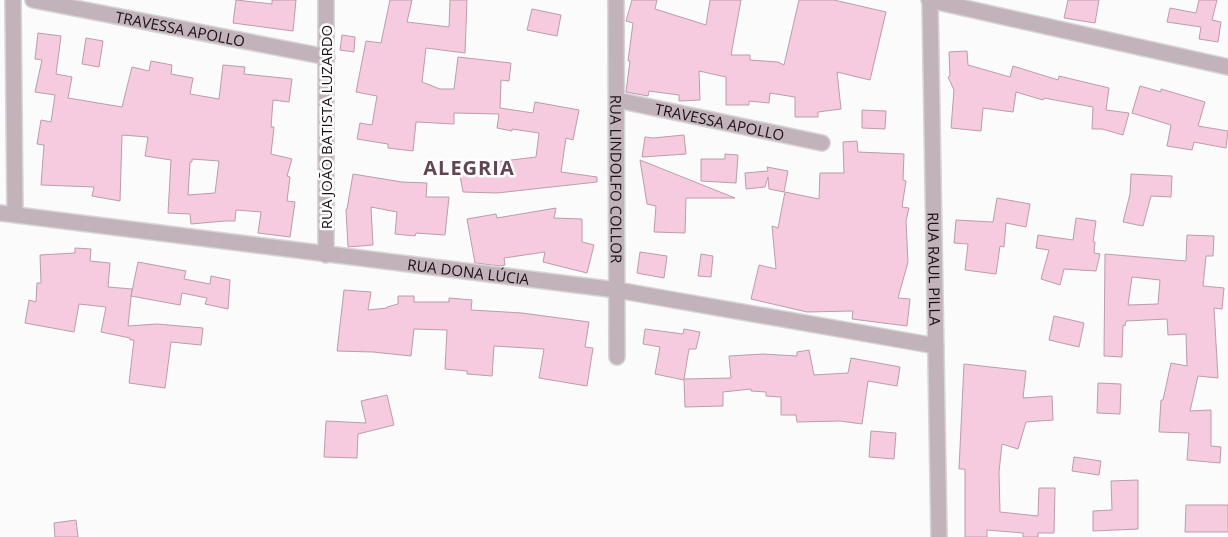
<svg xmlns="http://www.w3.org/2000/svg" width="1228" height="537" font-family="'Open Sans',sans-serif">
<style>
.building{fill:#f6cbdf;stroke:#bc9caa;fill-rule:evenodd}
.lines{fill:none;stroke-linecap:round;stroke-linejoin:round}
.minor-casing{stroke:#d7d5d6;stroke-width:18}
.minor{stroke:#c2b3ba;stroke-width:15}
.labels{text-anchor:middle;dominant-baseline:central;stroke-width:5;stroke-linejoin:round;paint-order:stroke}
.street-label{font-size:15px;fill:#1b1015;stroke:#fff}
.district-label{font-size:20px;font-weight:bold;letter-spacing:1px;fill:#614653;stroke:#fff}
</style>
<rect width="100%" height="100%" fill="#fbfbfb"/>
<g class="building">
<path d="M236 0 272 4V0H296L293 31 233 23Z"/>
<path d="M390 0H412L407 22 449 27 450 0H467L465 53 426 48 422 82 440 89H454L458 57 511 63 509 81 501 80 500 108 533 113 535 102 579 110 573 140 566 138 561 172 597 177V182L497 193 463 192 458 164 496 165 495 162 536 157 539 133 512 129V131L497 128 499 114 454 113V124L416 122 413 151 388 148V144L357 139 360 123 372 125 377 96 356 92 366 41 381 43Z"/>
<path d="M632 0H657L655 9 706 25 710 0H741L731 55H750V60L778 62 784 65 799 0H834L886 12 870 80 837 72 841 109 818 112V117H795V97L770 93 769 103 749 101V105H726V77L699 71 700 100 679 101V95L649 91 648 96 626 92 630 61H628L633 23 626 21Z"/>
<path d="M1068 0H1099L1095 23 1064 18Z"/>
<path d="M1199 0H1217L1212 20 1221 22 1218 42 1199 39 1201 27 1167 22 1170 8 1196 13Z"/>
<path d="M532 9 561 15 557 36 527 30Z"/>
<path d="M38 33 61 36 56 74 72 77 68 98 122 107 132 67 149 71 151 61 172 65 171 74 193 78 190 94 219 99 223 65 245 67 244 74 292 79 289 102 273 100 271 127H274L271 154 292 159 287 176 290 177 287 201 295 202 290 237 258 233 261 212 236 210 235 221H225L191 224 190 214 168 213 171 160 145 156 148 137 122 135 120 201 92 196 94 187 41 185 44 145 37 144 41 120 51 122 55 95 35 92 42 60 35 59ZM192 159 219 161 215 193 188 195 190 162H192Z"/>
<path d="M342 35 355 37 354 52 340 50Z"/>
<path d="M86 38 103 41 99 67 82 64Z"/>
<path d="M967 51 968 65 1010 77 1013 66 1058 80 1059 76 1109 88 1106 110 1129 113 1123 135 1102 129H1092L1093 107 1044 98 1043 100 1016 92 1013 112 983 108 981 131 951 128 954 90 948 77 950 76 949 52Z"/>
<path d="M1140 86 1161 92V89L1205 102 1198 126 1228 131 1226 148 1194 142 1192 150 1167 146 1171 125 1132 113Z"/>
<path d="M862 110 886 111 885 129 862 128Z"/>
<path d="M684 135 686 154 642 157 645 137 653 138Z"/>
<path d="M857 141 858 152 904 154 903 180 906 181 902 207 909 208 906 221 908 262 898 298 910 299 907 326 852 319 853 311 807 312 751 299 759 265 776 269 772 226 778 228 785 192 819 199 820 173H844L843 142Z"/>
<path d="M725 154 738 155 736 183 701 181V159H725Z"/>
<path d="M640 160 735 198H686L685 233 654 232 656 206 647 204Z"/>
<path d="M767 167 788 171 784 192 769 189 768 177 765 187 746 189 745 173 768 171Z"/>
<path d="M353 174 402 182 427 183 426 197H449L445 235 416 233 415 236 395 234 397 212 371 207 373 245 348 247 346 209H347Z"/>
<path d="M1131 174 1172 176 1171 197 1151 196 1143 226 1123 222 1130 194Z"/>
<path d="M997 198 1030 204 1026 227 1006 223 1004 247 1000 246 996 274 965 270 968 244 954 243 956 220 993 222Z"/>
<path d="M556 208 554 218 582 219V242L594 245 587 273 543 262 545 252 504 258 505 265 500 266 475 263 467 219 496 214 497 218Z"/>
<path d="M1076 218 1096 221 1093 242H1095L1094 253 1100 254 1096 271 1064 269 1060 285 1041 279 1049 250 1036 248 1038 235 1073 240Z"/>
<path d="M1187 235 1214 236 1213 256H1206L1203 286 1224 288 1222 309 1214 308 1218 378 1198 376 1190 411 1211 410V446L1221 447 1220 463 1187 460 1189 433 1159 432 1161 400H1163L1171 363 1187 366 1186 334 1168 335 1167 319 1126 321 1125 326 1123 325 1122 357 1104 356 1105 254 1186 261ZM1132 277 1160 280 1158 304 1128 305Z"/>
<path d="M75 248 91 249 90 261 110 263 108 287 132 289 128 326 157 324 203 328 201 345 171 342 165 388 129 383 134 340H130V338L101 332 106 307 79 304 74 332 25 323 29 300 36 302 37 283H41L40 255 75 253Z"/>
<path d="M640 252 667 256 664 278 637 273Z"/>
<path d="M701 254 713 256 711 277 698 276Z"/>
<path d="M138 262 186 271 184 279 210 284 211 276 230 280 228 309 205 304 207 298 182 293 180 305 131 296Z"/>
<path d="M344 290 371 292 368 310 387 308V307L398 304V296H414V302H449V298L472 300 471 310 522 313 589 322 585 347 593 348 587 386 539 378 544 349 494 346 492 376 467 374V371L445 369 447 330 414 329 411 356 373 352 337 351Z"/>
<path d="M1054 316 1084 323 1079 347 1049 340Z"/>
<path d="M645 329 683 334 684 329 700 332 696 349H689L684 379 731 378 729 356 763 354 797 356V352L809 350 814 375 848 373 851 358 900 367 897 386 868 381 862 424 840 421 797 422 796 415H781V397L766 396V392L751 391V389L723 392V406L685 407 684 380 655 374 660 347 643 344Z"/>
<path d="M964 364 1026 371 1023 398 1052 396 1053 420 1026 422 1018 449 1002 444 999 472 1000 512 1038 516 1039 488H1055L1054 533H1038V537H1023V533L987 530V537H965V469H959Z"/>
<path d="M1098 383 1121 384 1120 414 1097 413Z"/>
<path d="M387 395 394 425 358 434 357 458 324 457 326 421 366 423 361 401Z"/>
<path d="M871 431 896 433 894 459 869 457Z"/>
<path d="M1074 457 1101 461 1099 475 1072 471Z"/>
<path d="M1138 480V529L1093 531V511L1112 510 1111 481Z"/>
<path d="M1186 505H1228V532H1185Z"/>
<path d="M76 520 78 537H55L54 523Z"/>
</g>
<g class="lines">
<defs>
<g id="minor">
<path d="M13 0 15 214"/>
<path id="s1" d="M33 0 327 57"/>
<path d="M326 0V255"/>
<path id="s2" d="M616 0 617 357"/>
<path d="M929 0 1228 67"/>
<path id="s3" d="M930 0 939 537"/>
<path id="s4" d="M617 100 822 143"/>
<path id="s5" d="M0 213 617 290 936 346"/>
</g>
</defs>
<use href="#minor" class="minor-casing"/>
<use href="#minor" class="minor"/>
</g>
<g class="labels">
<g class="street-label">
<text stroke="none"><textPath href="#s1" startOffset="150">TRAVESSA APOLLO</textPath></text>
<text stroke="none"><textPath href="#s4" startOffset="105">TRAVESSA APOLLO</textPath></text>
<text transform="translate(326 127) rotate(-90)">RUA JOÃO BATISTA LUZARDO</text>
<text stroke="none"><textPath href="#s2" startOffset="179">RUA LINDOLFO COLLOR</textPath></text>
<text stroke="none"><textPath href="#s3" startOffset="269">RUA RAUL PILLA</textPath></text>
<text stroke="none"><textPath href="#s5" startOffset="472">RUA DONA LÚCIA</textPath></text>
</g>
<g class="district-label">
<text x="469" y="167">ALEGRIA</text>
</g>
</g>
</svg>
